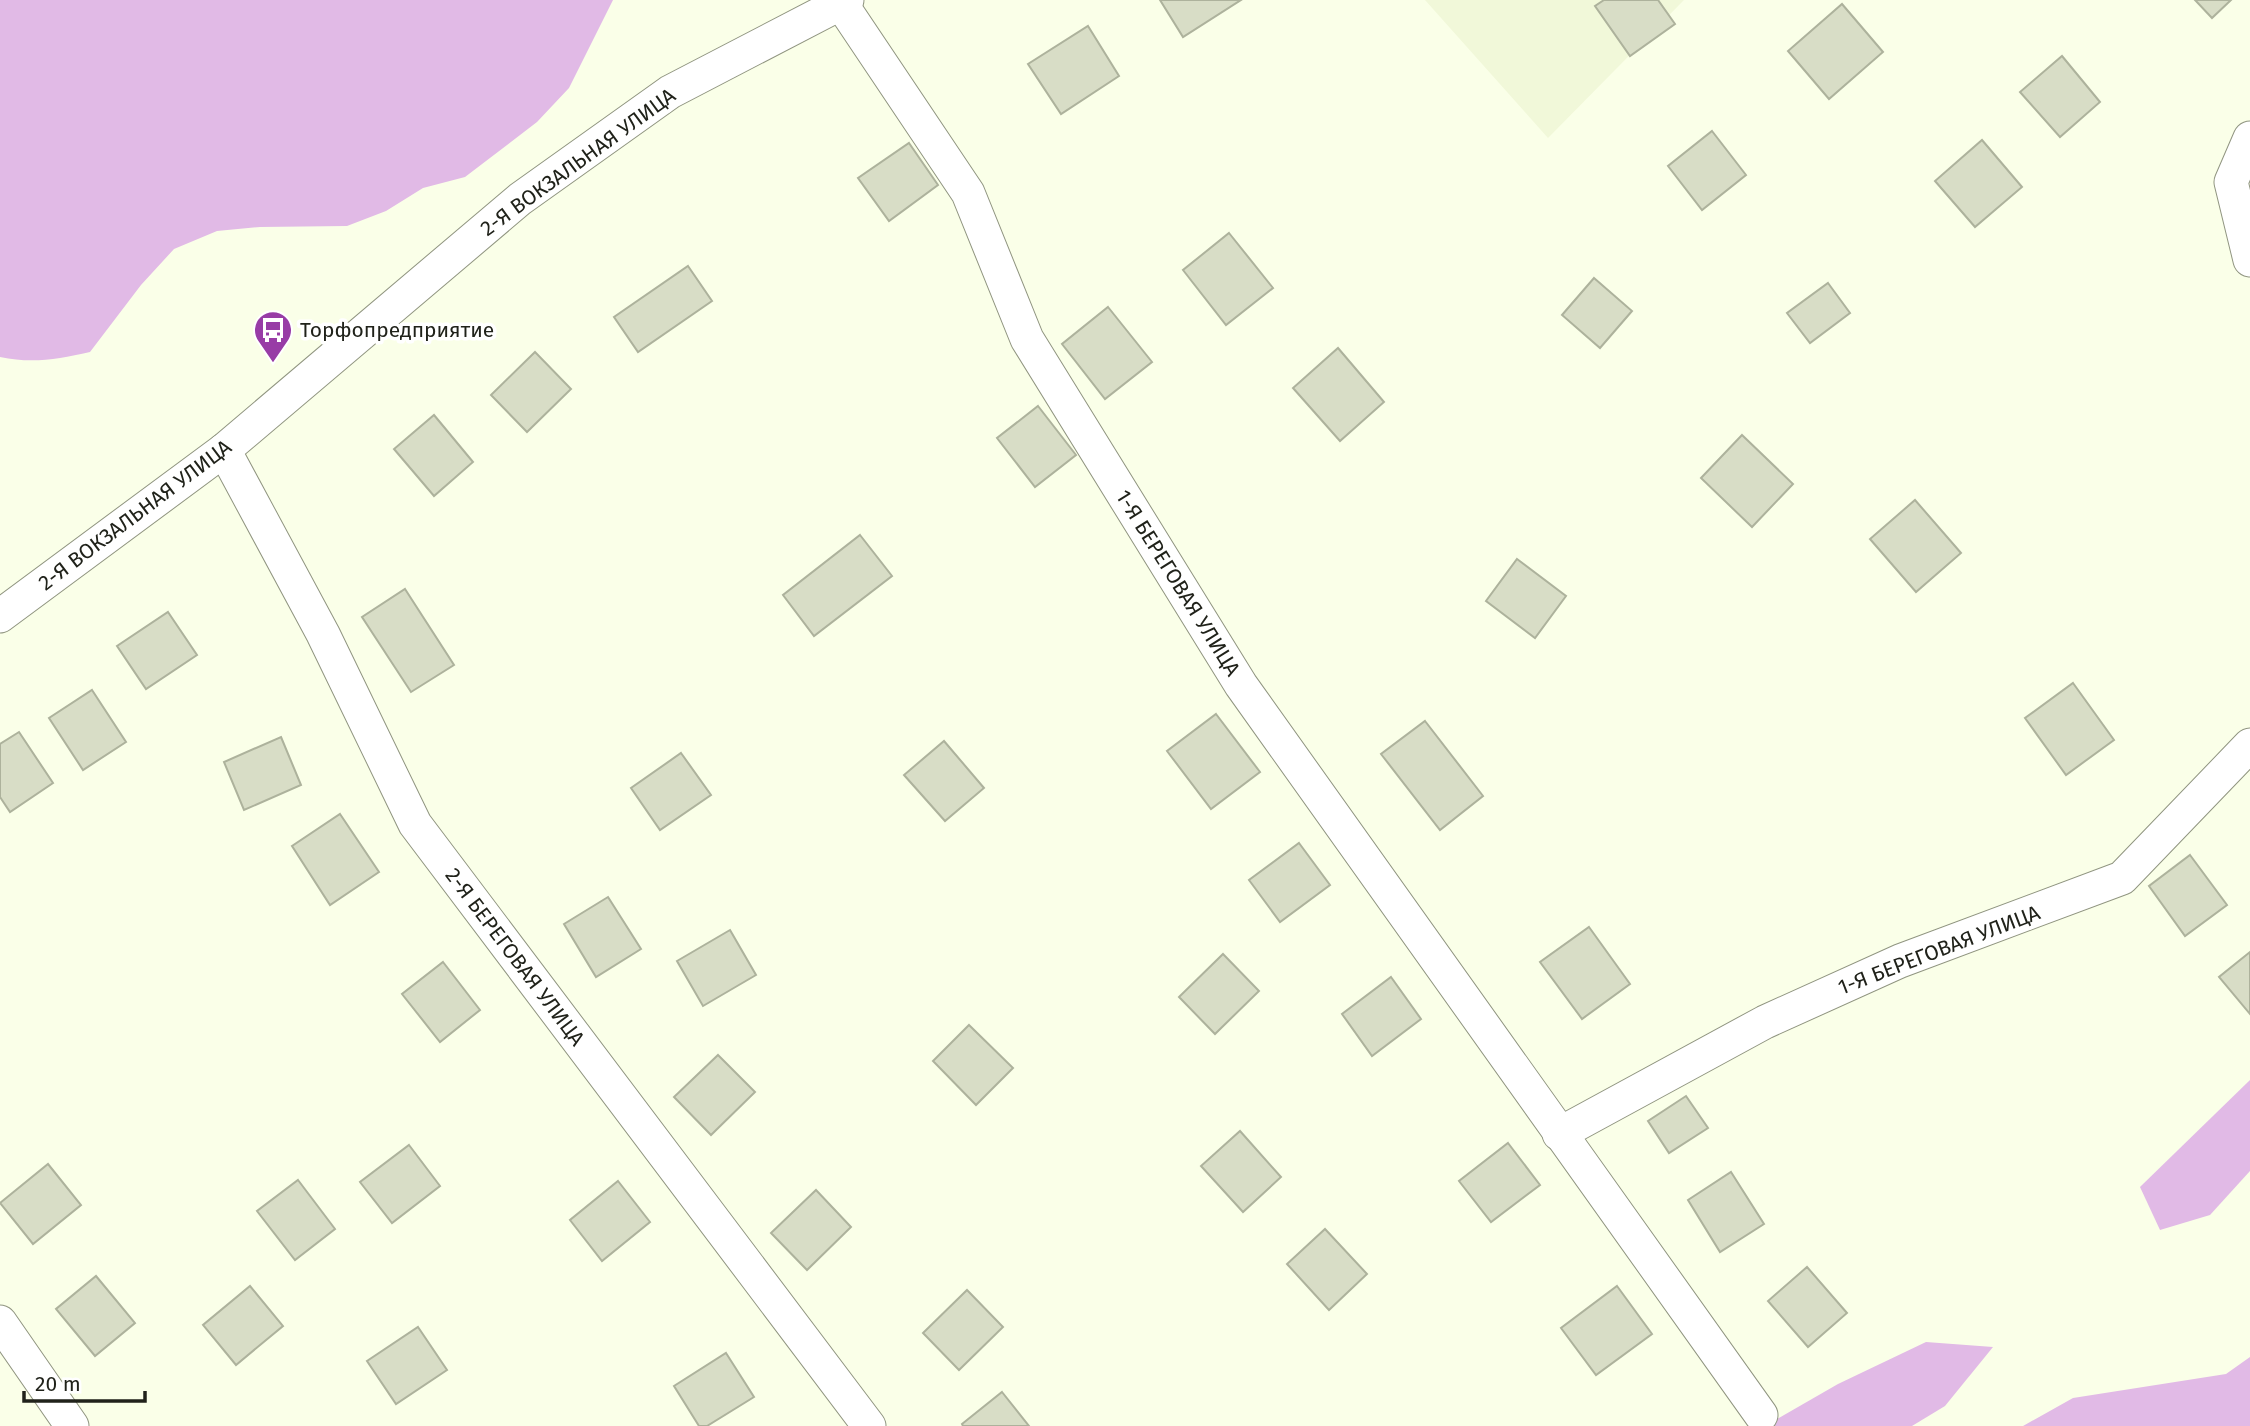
<svg xmlns="http://www.w3.org/2000/svg" width="2250" height="1426" font-family="'Fira Sans',sans-serif">
<style>
.built{fill:#f1f8d9}
.green{fill:#e1bae6}
.building{fill:#d8ddc6;stroke:#adb29c;stroke-width:2}
.lines{fill:none;stroke-linecap:round;stroke-linejoin:round}
.minor-casing{stroke:#909580;stroke-width:35}
.minor{stroke:#fff;stroke-width:33}
.labels{text-anchor:middle;dominant-baseline:central;stroke-width:7;stroke-linejoin:round;paint-order:stroke}
.street-label{font-size:21px;fill:#20221a;stroke:#fff}
.poi-label{font-size:21px;fill:#20221a;stroke:#fff;text-anchor:start}
</style>
<rect width="100%" height="100%" fill="#faffe8"/>
<path class="built" d="M1425 0H1684L1548 138Z"/>
<g class="green">
<path d="M0 0H613L569 88 537 122 465 177 423 188 386 211 347 226 260 227 217 231 174 249 141 285 90 352C58 359 33 364 0 357Z"/>
<path d="M2250 1080V1171L2210 1215 2160 1230 2140 1187Z"/>
<path d="M1926 1342 1993 1347 1945 1406 1912 1426H1765L1838 1384Z"/>
<path d="M2250 1357V1426H2023L2073 1398 2226 1374Z"/>
</g>
<g class="building">
<path d="M1160 0H1241L1183 37Z"/>
<path d="M1604 0H1658L1675 24 1630 56 1595 6Z"/>
<path d="M2195 0H2231L2212 18Z"/>
<path d="M1842 4 1883 52 1829 99 1788 51Z"/>
<path d="M1088 26 1119 76 1061 114 1028 64Z"/>
<path d="M2062 56 2100 102 2060 137 2020 92Z"/>
<path d="M1712 131 1746 175 1702 210 1668 166Z"/>
<path d="M1982 140 2022 187 1975 227 1935 181Z"/>
<path d="M909 143 938 185 889 221 858 178Z"/>
<path d="M1229 233 1273 288 1226 325 1183 270Z"/>
<path d="M688 266 712 301 638 352 614 317Z"/>
<path d="M1594 278 1632 311 1600 348 1562 315Z"/>
<path d="M1828 283 1850 313 1810 343 1787 313Z"/>
<path d="M1108 307 1152 362 1105 399 1062 344Z"/>
<path d="M1338 348 1384 402 1340 441 1293 388Z"/>
<path d="M535 352 571 389 527 432 491 395Z"/>
<path d="M1038 406 1076 455 1035 487 997 438Z"/>
<path d="M434 415 473 462 434 496 394 449Z"/>
<path d="M1742 435 1793 484 1752 527 1701 478Z"/>
<path d="M1915 500 1961 553 1916 592 1870 539Z"/>
<path d="M860 535 892 576 814 636 783 595Z"/>
<path d="M1517 559 1566 596 1535 638 1486 601Z"/>
<path d="M405 589 454 665 411 692 362 617Z"/>
<path d="M168 612 197 655 146 689 117 646Z"/>
<path d="M2073 683 2114 740 2066 775 2025 718Z"/>
<path d="M92 690 126 742 83 770 49 718Z"/>
<path d="M1216 714 1260 772 1211 809 1167 751Z"/>
<path d="M1425 721 1483 796 1440 830 1381 754Z"/>
<path d="M19 732 53 783 10 812 0 797V744Z"/>
<path d="M281 737 301 785 244 810 224 762Z"/>
<path d="M944 741 984 788 945 821 904 775Z"/>
<path d="M681 753 711 795 660 830 631 788Z"/>
<path d="M340 814 379 872 330 905 292 846Z"/>
<path d="M1299 843 1330 885 1280 922 1249 880Z"/>
<path d="M2190 855 2227 905 2185 936 2149 886Z"/>
<path d="M608 897 641 949 596 977 564 924Z"/>
<path d="M1589 927 1630 984 1582 1019 1540 962Z"/>
<path d="M730 930 756 975 703 1006 677 961Z"/>
<path d="M2250 952V1014L2219 977Z"/>
<path d="M1223 954 1259 991 1215 1034 1179 997Z"/>
<path d="M443 962 480 1010 440 1042 402 994Z"/>
<path d="M1391 977 1421 1019 1372 1056 1342 1014Z"/>
<path d="M969 1025 1013 1068 976 1105 933 1061Z"/>
<path d="M718 1055 755 1092 711 1135 674 1097Z"/>
<path d="M1686 1096 1708 1128 1669 1153 1648 1121Z"/>
<path d="M1240 1131 1281 1177 1243 1212 1201 1166Z"/>
<path d="M1508 1143 1540 1185 1491 1222 1459 1181Z"/>
<path d="M409 1145 440 1186 392 1223 360 1182Z"/>
<path d="M48 1164 81 1205 33 1244 0 1203Z"/>
<path d="M1731 1172 1764 1224 1720 1252 1688 1200Z"/>
<path d="M298 1180 335 1229 295 1260 257 1211Z"/>
<path d="M618 1181 650 1222 602 1261 570 1220Z"/>
<path d="M816 1190 851 1227 807 1270 771 1233Z"/>
<path d="M1325 1229 1367 1274 1329 1310 1287 1264Z"/>
<path d="M1807 1267 1847 1313 1808 1347 1768 1301Z"/>
<path d="M96 1276 135 1323 95 1356 56 1309Z"/>
<path d="M250 1286 283 1326 236 1365 203 1325Z"/>
<path d="M1617 1286 1652 1334 1596 1375 1561 1328Z"/>
<path d="M967 1290 1003 1327 959 1370 923 1333Z"/>
<path d="M418 1327 447 1370 396 1404 367 1361Z"/>
<path d="M726 1353 754 1397 707 1426H699L674 1386Z"/>
<path d="M1002 1392 1029 1426H963L962 1424Z"/>
</g>
<g class="lines">
<defs>
<g id="minor">
<path d="M842 5 968 193 1027 339 1241 685 1761 1415"/>
<path d="M2250 138 2231 182 2250 260"/>
<path d="M224 450 323 634 415 824 869 1426"/>
<path d="M0 616 224 450 520 199 670 92 847 0"/>
<path d="M1559 1134 1765 1022 1900 961 2122 878 2250 745"/>
<path d="M0 1322 72 1426"/>
</g>
</defs>
<use href="#minor" class="minor-casing"/>
<use href="#minor" class="minor"/>
</g>
<defs>
<symbol id="bus-pin" viewBox="-11 -11 22 30"><path d="M0 17L-7.5 6A9.5 9.5 0 1 1 7.5 6Z" fill="#983ca6" stroke="#fff"/><path d="M-5-6H5V4H4V6H2V4H-2V6H-4V4H-5ZM-3.5-4V0h7V-4ZM-3.5 1.2v1.5H-2V1.2ZM2 1.2v1.5H3.5V1.2Z" fill="#fff"/></symbol>
</defs>
<g fill-rule="evenodd">
<use href="#bus-pin" x="251" y="308" width="44" height="60"/>
</g>
<g class="labels">
<g class="street-label">
<text transform="translate(578 162) rotate(-36)">2-Я ВОКЗАЛЬНАЯ УЛИЦА</text>
<text transform="translate(135 515) rotate(-37)">2-Я ВОКЗАЛЬНАЯ УЛИЦА</text>
<text transform="translate(1178 583) rotate(58)">1-Я БЕРЕГОВАЯ УЛИЦА</text>
<text transform="translate(1939 950) rotate(-21)">1-Я БЕРЕГОВАЯ УЛИЦА</text>
<text transform="translate(515 957) rotate(53)">2-Я БЕРЕГОВАЯ УЛИЦА</text>
</g>
<g class="poi-label">
<text x="300" y="330">Торфопредприятие</text>
</g>
</g>
<path d="M24 1391v10h121v-10" fill="none" stroke="#20221a" stroke-width="3.5"/>
<text x="35" y="1391" font-size="21" fill="#20221a" stroke="#ffffff" stroke-width="5" paint-order="stroke">20 m</text>
</svg>
